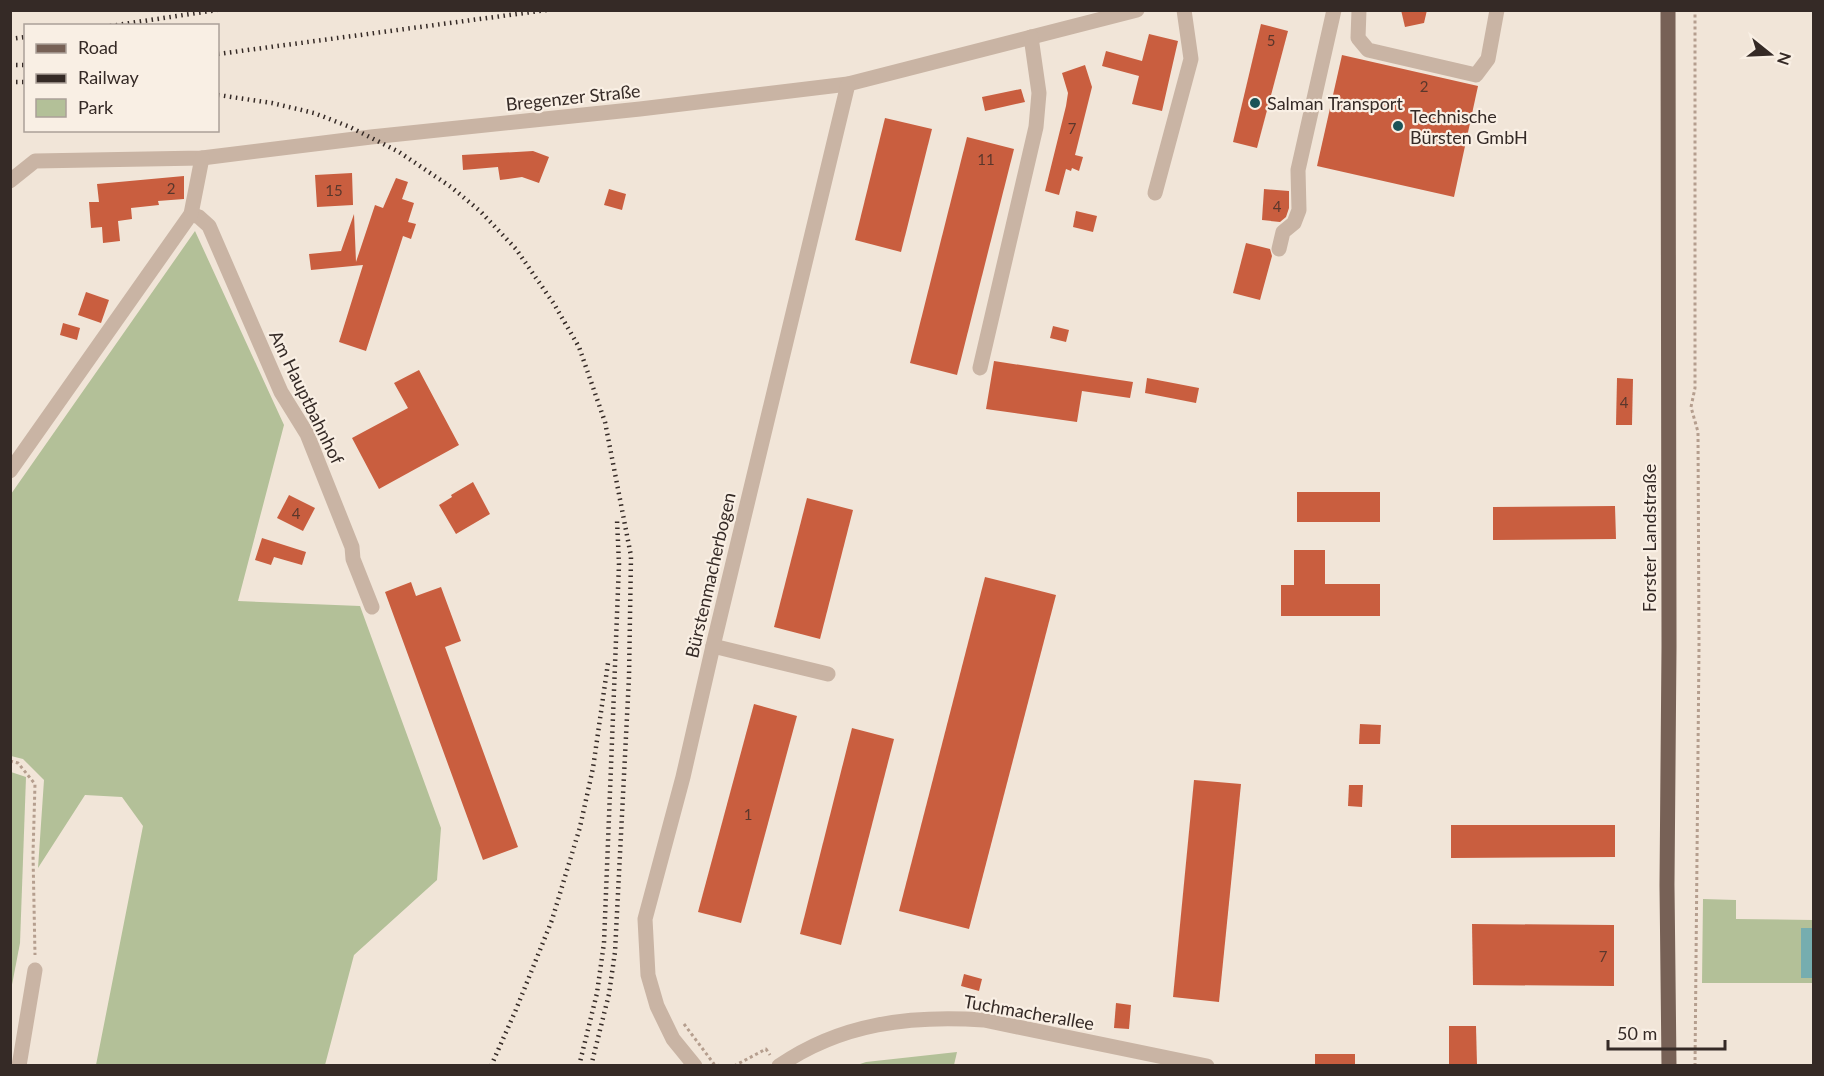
<svg xmlns="http://www.w3.org/2000/svg" width="1824" height="1076" font-family="Lato,sans-serif">
<style>
.green{fill:#b3c098}
.water{fill:#76adaf}
.building{fill:#c95e3f}
.lines{fill:none;stroke-linecap:round;stroke-linejoin:round}
.path{stroke:#b59e8e;stroke-width:3;stroke-dasharray:3 3;stroke-linecap:butt}
.minor{stroke:#c9b4a4;stroke-width:15}
.major{stroke:#776156;stroke-width:15}
.rail{stroke:#352a26;stroke-width:4.5;stroke-dasharray:1.5 4.5;stroke-linecap:butt}
.poi-dot{fill:#1b5357;stroke:#f9efe4;stroke-width:2}
.labels{text-anchor:middle;dominant-baseline:central;stroke-width:4.5;stroke-linejoin:round;paint-order:stroke}
.number-label{font-size:15px;fill:#5a372c}
.street-label{font-size:18px;fill:#352a26;stroke:#f9efe4}
.poi-label{font-size:18px;fill:#352a26;stroke:#f9efe4;text-anchor:start}
</style>
<rect width="100%" height="100%" fill="#f1e5d8"/>
<g class="green">
<path d="M195 231 284 425 238 601 360 606 441 828 437 880 354 955 325 1065H96L143 826 122 797 85 795 38 868 44 780 23 759 11 756V494Z"/>
<path d="M11 772 26 777 20 943 11 990Z"/>
<path d="M1703 899 1736 900V919L1813 920V983H1702Z"/>
<path d="M957 1052 954 1065H857L866 1062Z"/>
</g>
<rect class="water" x="1801" y="928" width="12" height="50"/>
<g class="building">
<path d="M1401 10H1427L1424 23 1405 27Z"/>
<path d="M1261 24 1288 31 1257 148 1233 142Z"/>
<path d="M1149 34 1178 41 1162 111 1132 104 1139 76 1102 66 1106 51 1142 61Z"/>
<path d="M1342 55 1478 86 1454 197 1317 166Z"/>
<path d="M1085 65 1092 87 1075 155 1083 157 1079 171 1072 168 1071 171 1066 169 1059 195 1045 191 1066 106 1068 93 1062 73Z"/>
<path d="M1021 89 1025 102 985 111 982 97Z"/>
<path d="M885 118 932 129 901 252 855 240Z"/>
<path d="M967 137 1014 149 957 375 910 363Z"/>
<path d="M533 151 549 157 539 183 522 177 500 180 498 167 463 170 462 155Z"/>
<path d="M352 173 353 205 317 207 315 175Z"/>
<path d="M184 176V199L158 201 159 205 131 208 132 219 118 221 120 241 103 243 102 227 91 228 89 202H99L97 184Z"/>
<path d="M396 178 408 182 402 199 414 203 408 222 416 224 411 239 403 236 366 351 339 342 363 265 311 270 309 254 341 251 354 214 356 262 375 205 383 208Z"/>
<path d="M609 189 626 194 622 210 604 205Z"/>
<path d="M1264 189 1289 191V208L1286 217 1280 222 1262 220Z"/>
<path d="M1076 211 1097 216 1093 232 1073 227Z"/>
<path d="M1246 243 1270 249 1272 256 1260 300 1233 293Z"/>
<path d="M86 292 109 300 101 323 78 315Z"/>
<path d="M63 323 80 328 77 340 60 335Z"/>
<path d="M1053 326 1069 330 1066 342 1050 338Z"/>
<path d="M994 361 1133 382 1130 398 1082 391 1077 422 986 409Z"/>
<path d="M419 370 459 445 379 489 352 438 408 408 394 383Z"/>
<path d="M1147 378 1199 388 1196 403 1145 393Z"/>
<path d="M1617 378 1633 379 1632 425H1616Z"/>
<path d="M473 482 490 514 456 534 439 505 452 497 451 495Z"/>
<rect x="1297" y="492" width="83" height="30"/>
<path d="M289 495 315 508 303 531 277 518Z"/>
<path d="M807 498 853 510 820 639 774 627Z"/>
<path d="M1615 506 1616 539 1493 540V507Z"/>
<path d="M262 538 306 552 302 565 274 557 271 565 255 560Z"/>
<path d="M1294 550H1325V584H1380V616H1281V585H1294Z"/>
<path d="M985 577 1056 595 969 929 899 911Z"/>
<path d="M411 582 416 596 441 587 461 641 445 647 518 847 483 860 385 592Z"/>
<path d="M754 704 797 716 741 923 698 912Z"/>
<path d="M1360 724 1381 725 1380 744H1359Z"/>
<path d="M852 728 894 739 841 945 800 934Z"/>
<path d="M1194 780 1241 784 1219 1002 1173 997Z"/>
<path d="M1349 785H1363L1362 807 1348 806Z"/>
<path d="M1451 825H1615V857L1451 858Z"/>
<path d="M1472 924 1614 925V986L1473 985Z"/>
<path d="M964 974 982 979 979 991 961 986Z"/>
<path d="M1116 1003 1131 1005 1129 1029 1114 1028Z"/>
<path d="M1449 1026H1476L1477 1065H1449Z"/>
<rect x="1315" y="1054" width="40" height="11"/>
</g>
<g class="lines">
<g class="path">
<path d="M10 761 18 763 35 784 33 854 35 955"/>
<path d="M684 1024 714 1064 720 1066"/>
<path d="M734 1066 766 1049 770 1055"/>
<path d="M1695 1066 1699 647 1698 432 1691 407 1695 388V10"/>
</g>
<g class="minor">
<path d="M1359 10 1358 38 1368 50 1476 75 1488 59 1497 10"/>
<path d="M10 181 35 161 202 158 371 137 640 109 848 84 1137 10"/>
<path d="M1155 193 1191 59 1184 10"/>
<path d="M191 214 199 217 209 226 281 392 307 434 352 547 353 559 372 607"/>
<path d="M1279 249 1283 232 1294 223 1299 210 1298 170 1334 10"/>
<path d="M980 368 1036 127 1039 93 1031 37"/>
<path d="M10 471 191 214 202 158"/>
<path d="M713 646 828 674"/>
<path d="M19 1066 35 970"/>
<path d="M695 1066 673 1039 657 1006 648 975 645 919 683 777 713 646 848 84"/>
<path d="M779 1066C841 1023 911 1015 984 1020L1207 1066"/>
</g>
<path class="major" d="M1668 10 1669 647 1667 885 1669 1066"/>
<g class="rail">
<path d="M110 26 217 10"/>
<path d="M10 39 26 37"/>
<path d="M218 54 547 10"/>
<path d="M10 65H26"/>
<path d="M10 82H26"/>
<path d="M218 95 272 103 314 113 350 127 399 152 451 187 480 211 516 249 554 304 579 347 605 422 631 556 629 677 615 952 609 994 591 1066"/>
<path d="M491 1066 515 1012 552 920 580 827 593 768 608 663"/>
<path d="M579 1066 597 993 604 943 619 564 617 520"/>
</g>
</g>
<g class="poi-dot">
<circle cx="1255" cy="103" r="6"/>
<circle cx="1398" cy="126" r="6"/>
</g>
<g class="labels">
<g class="number-label">
<text x="1271" y="40">5</text>
<text x="1424" y="86">2</text>
<text x="1072" y="128">7</text>
<text x="986" y="159">11</text>
<text x="171" y="188">2</text>
<text x="334" y="190">15</text>
<text x="1277" y="206">4</text>
<text x="1624" y="402">4</text>
<text x="296" y="513">4</text>
<text x="748" y="814">1</text>
<text x="1603" y="956">7</text>
</g>
<g class="street-label">
<text transform="translate(573 97) rotate(-6)">Bregenzer Straße</text>
<text transform="translate(307 397) rotate(64)">Am Hauptbahnhof</text>
<text transform="translate(1649 538) rotate(-90)">Forster Landstraße</text>
<text transform="translate(710 575) rotate(-77)">Bürstenmacherbogen</text>
<text transform="translate(1029 1012) rotate(10)">Tuchmacherallee</text>
</g>
<g class="poi-label">
<text x="1267" y="103">Salman Transport</text>
<text x="1410" y="116">Technische<tspan x="1410" dy="21">Bürsten GmbH</tspan></text>
</g>
</g>
<rect width="1824" height="1076" fill="none" stroke="#352a26" stroke-width="24"/>
<rect x="24" y="24" width="195" height="108" fill="#f9efe4" stroke="#aba098" stroke-width="1.5"/>
<rect x="36" y="44" width="30" height="9" fill="#776156" stroke="#aba098" stroke-width="1.5"/>
<text x="78" y="54" font-size="18" fill="#352a26">Road</text>
<rect x="36" y="74" width="30" height="9" fill="#352a26" stroke="#aba098" stroke-width="1.5"/>
<text x="78" y="84" font-size="18" fill="#352a26">Railway</text>
<rect x="36" y="99" width="30" height="18" fill="#b3c098" stroke="#aba098" stroke-width="1.5"/>
<text x="78" y="114" font-size="18" fill="#352a26">Park</text>
<g transform="translate(1770 54) rotate(108)" stroke="#f9efe4" stroke-width="4.5" paint-order="stroke">
<path d="M0-4.5L10 22L0 15L-10 22Z" fill="#352a26"/>
<text y="-9" font-size="16" font-weight="bold" text-anchor="middle" fill="#352a26">N</text>
</g>
<path d="M1608 1040v9h117v-9" fill="none" stroke="#352a26" stroke-width="3"/>
<text x="1617" y="1040" font-size="18" fill="#352a26" stroke="#f9efe4" stroke-width="4.5" paint-order="stroke">50 m</text>
</svg>
